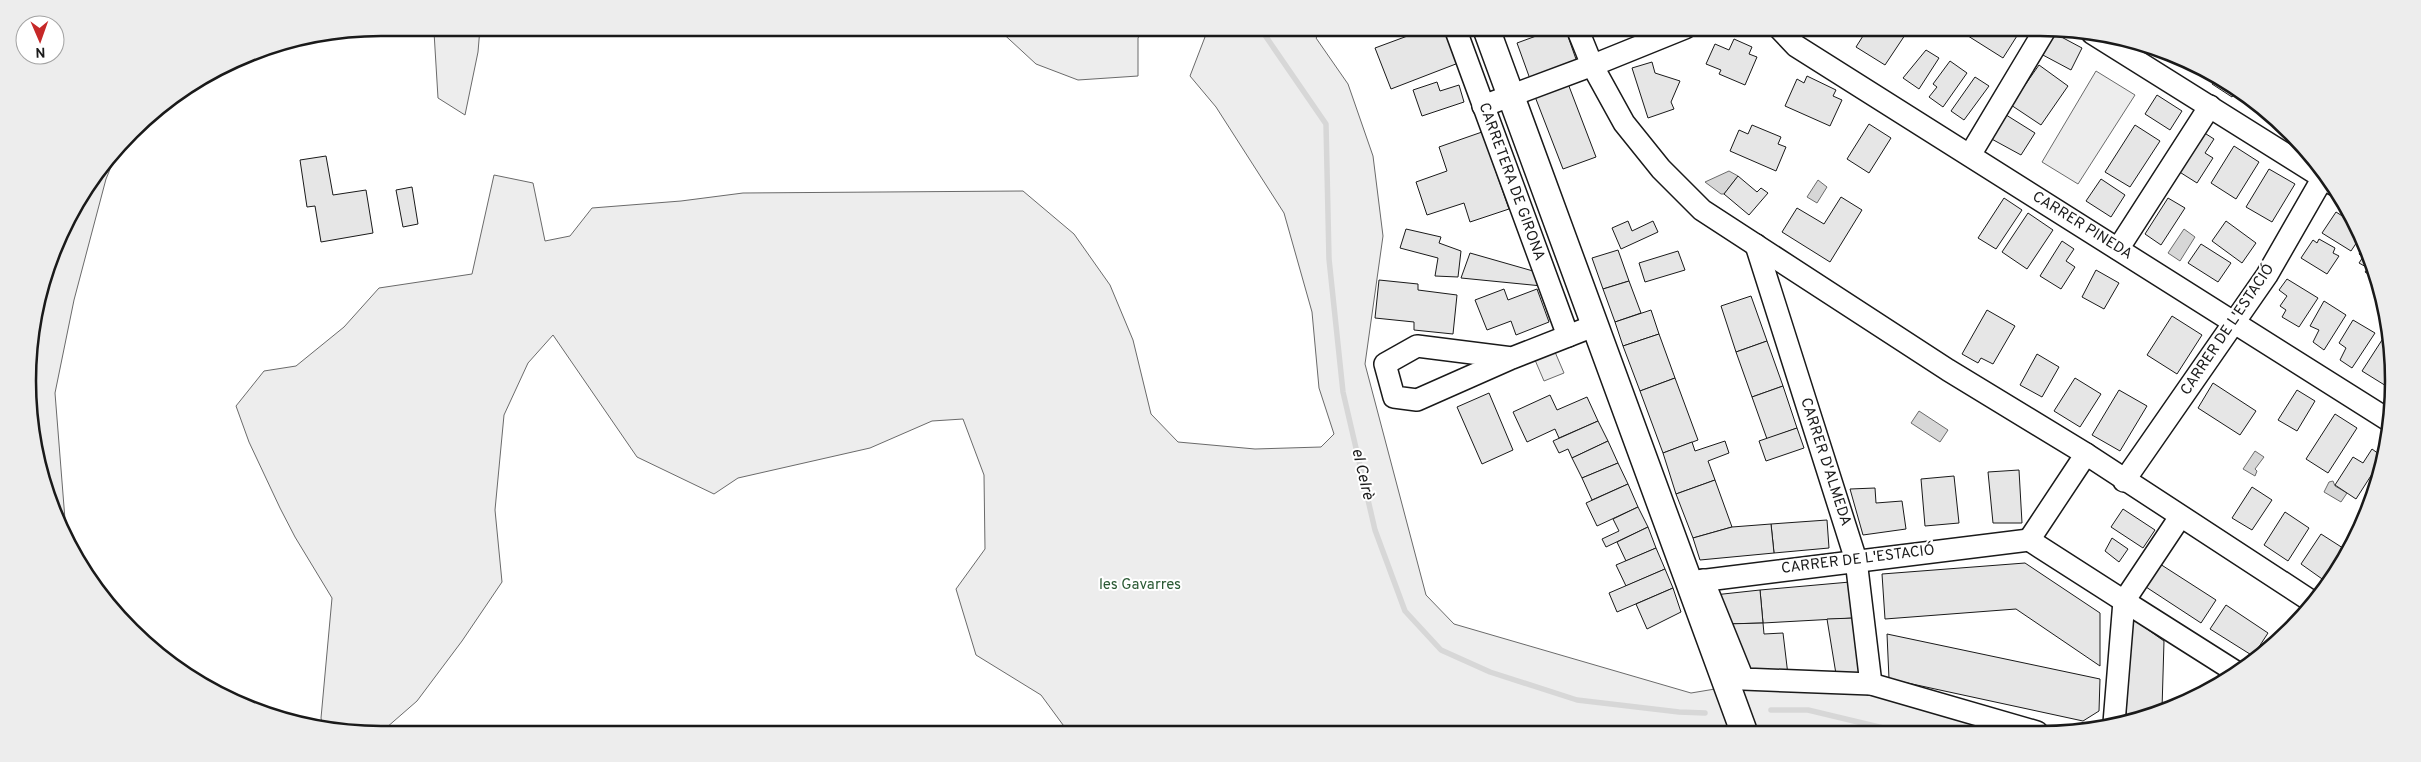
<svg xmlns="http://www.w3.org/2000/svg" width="2421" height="762" font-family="Overpass,sans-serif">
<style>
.green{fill:#ededed;stroke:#6a6a6a}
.water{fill:#d7d7d7;stroke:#6a6a6a}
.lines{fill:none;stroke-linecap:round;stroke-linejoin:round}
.stream{stroke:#d7d7d7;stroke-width:5.5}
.building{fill:#e6e6e6;stroke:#1a1a1a}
.minor-casing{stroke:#1a1a1a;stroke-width:24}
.major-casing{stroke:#1a1a1a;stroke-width:29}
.minor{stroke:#fff;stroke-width:21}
.major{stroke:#fff;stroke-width:26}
.labels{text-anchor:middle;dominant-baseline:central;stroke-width:4;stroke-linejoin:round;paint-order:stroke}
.street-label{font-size:15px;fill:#1a1a1a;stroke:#fff}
.park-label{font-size:15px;fill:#2b5a34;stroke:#fff}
.water-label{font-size:16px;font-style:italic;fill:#1a1a1a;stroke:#fff}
.rim{fill:none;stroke:#1a1a1a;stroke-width:2.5}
</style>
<rect width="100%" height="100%" fill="#fff"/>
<g class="green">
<path d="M381 28H480L478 52 465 115 438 98 434 32 368 29Z"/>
<path d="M997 28H1144L1138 38V76L1078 80 1036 64Z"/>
<path d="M1183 28H1324L1316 38 1348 84 1373 156 1383 236 1365 364 1426 595 1454 624 1691 693 1751 683 1861 690 2005 732 1069 733 1041 695 976 655 956 589 985 549 984 475 963 419 932 421 870 448 738 478 714 494 637 457 553 335 528 363 504 415 495 510 502 582 462 641 417 701 386 728 372 734 323 729 321 718 332 598 295 537 280 508 249 442 236 406 264 371 296 366 344 327 379 288 472 274 494 175 533 183 545 241 570 236 592 208 681 201 743 193 1023 191 1074 234 1110 285 1133 340 1151 414 1178 442 1255 449 1321 447 1334 434 1319 388 1312 312 1284 213 1216 107 1190 76 1205 37Z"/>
<path d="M2096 71 2135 95 2078 184 2042 162Z"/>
<path d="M120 145 106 179 74 300 55 393 66 532 39 472 28 404 30 335 64 224 100 166Z"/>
<path d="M1555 352 1564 373 1544 381 1535 360Z"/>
</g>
<g class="water">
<path d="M1729 171 1738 176 1724 194H1721L1705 182Z"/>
<path d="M1818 180 1827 187 1817 203 1807 197Z"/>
<path d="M2184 229 2195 237 2180 261 2168 253Z"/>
<path d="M1919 411 1948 430 1940 442 1911 423Z"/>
<path d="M2255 451 2264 457 2255 469 2257 471 2255 476 2243 469Z"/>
<path d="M2333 481 2335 486 2347 493 2341 502 2324 492 2329 482Z"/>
</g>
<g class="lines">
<g class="stream">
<path d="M1260 28 1326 124 1329 259 1343 392 1375 530 1405 611 1441 650 1490 672 1577 700 1679 712 1705 713"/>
<path d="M1771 710H1808L1900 732"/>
</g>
</g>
<g class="building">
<path d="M1389 28H1413L1392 36Z"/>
<path d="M1429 28H1447L1461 62 1391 89 1375 48Z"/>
<path d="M1558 28H1565L1577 62 1530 79 1517 43Z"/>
<path d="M1868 28H1894L1905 35 1885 65 1856 47Z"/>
<path d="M1958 28H2022L2003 58 1957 29Z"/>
<path d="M2052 32 2082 48 2071 70 2041 54Z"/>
<path d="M1734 39 1752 47 1749 54 1757 57 1745 85 1719 74 1721 70 1706 64 1715 44 1729 50Z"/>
<path d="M1926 50 1939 58 1919 89 1903 78Z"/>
<path d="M1950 61 1967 73 1943 107 1929 97 1937 87 1933 84Z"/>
<path d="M1652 62 1655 73 1680 81 1671 102 1674 109 1648 118 1632 68Z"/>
<path d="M2190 62 2207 71 2205 74 2189 65Z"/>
<path d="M2039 65 2068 86 2041 125 2011 105Z"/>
<path d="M1807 76 1836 90 1833 96 1842 100 1830 126 1785 106 1797 79 1804 83Z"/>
<path d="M1975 77 1989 86 1964 120 1951 111Z"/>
<path d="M2217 77 2238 88 2232 97 2212 84Z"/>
<path d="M1567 81 1596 157 1563 169 1534 94Z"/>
<path d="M1437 82 1440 91 1459 85 1464 102 1422 116 1413 90Z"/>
<path d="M2157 95 2182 111 2170 130 2145 114Z"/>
<path d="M2249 97 2290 131 2291 132 2245 104Z"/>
<path d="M2003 113 2035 133 2021 155 1988 137Z"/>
<path d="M1869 124 1891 138 1869 173 1847 159Z"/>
<path d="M1752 125 1781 137 1778 144 1786 147 1776 171 1730 151 1739 130 1748 134Z"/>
<path d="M2135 125 2160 141 2130 187 2105 172Z"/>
<path d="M1482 132 1509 209 1470 222 1464 203 1427 215 1416 182 1447 171 1439 147Z"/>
<path d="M2203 132 2214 139 2205 153 2213 158 2197 183 2178 171Z"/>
<path d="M2234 146 2259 162 2236 199 2211 183Z"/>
<path d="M326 156 333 195 366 190 373 233 321 242 315 206 307 207 300 160Z"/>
<path d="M2269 169 2295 184 2272 222 2246 207Z"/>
<path d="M1738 176 1757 192 1761 188 1768 193 1749 215 1724 194Z"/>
<path d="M2101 179 2125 195 2111 217 2086 201Z"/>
<path d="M412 187 418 224 403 227 396 190Z"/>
<path d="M1841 197 1862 210 1830 262 1782 232 1797 208 1824 224Z"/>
<path d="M2004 198 2022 210 1996 249 1978 238Z"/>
<path d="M2168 198 2185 208 2161 245 2145 234Z"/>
<path d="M2336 212 2355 224 2361 236 2351 251 2322 233Z"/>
<path d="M2028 213 2053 230 2027 269 2002 252Z"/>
<path d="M1628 221 1632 231 1653 221 1658 232 1621 249 1612 228Z"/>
<path d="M2226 221 2256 243 2242 263 2212 241Z"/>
<path d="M1406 229 1441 237 1439 243 1461 251 1458 277 1435 276 1438 258 1400 248Z"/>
<path d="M2319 239 2335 248 2333 253 2339 256 2327 274 2301 258 2313 240 2317 243Z"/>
<path d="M2062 241 2074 249 2066 261 2075 267 2061 289 2040 276Z"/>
<path d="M2201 244 2231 263 2218 282 2188 263Z"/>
<path d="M2366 244 2376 276 2374 278 2365 272 2368 268 2359 263 2363 257 2359 254Z"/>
<path d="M1618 250 1629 281 1603 289 1592 258Z"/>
<path d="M1678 251 1685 270 1645 282 1639 263Z"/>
<path d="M1470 253 1533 271 1542 286 1461 278Z"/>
<path d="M2096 270 2119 283 2104 309 2082 297Z"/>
<path d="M2287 279 2318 298 2299 327 2282 317 2286 310 2280 306 2287 296 2279 290Z"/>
<path d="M1379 280 1418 284V290L1457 295 1453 334 1414 330V322L1375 318Z"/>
<path d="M1629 281 1641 313 1615 322 1603 289Z"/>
<path d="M1504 289 1508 300 1537 289 1549 322 1516 335 1511 321 1487 330 1475 300Z"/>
<path d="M1751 296 1767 341 1736 352 1721 306Z"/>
<path d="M2324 301 2346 315 2324 350 2313 342 2319 330 2310 326Z"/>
<path d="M1651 310 1659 334 1623 346 1615 322Z"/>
<path d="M1987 310 2015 326 1993 364 1981 358 1978 363 1962 354Z"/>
<path d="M2172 316 2202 335 2177 374 2147 355Z"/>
<path d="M2353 320 2375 333 2352 368 2340 360 2346 348 2339 343Z"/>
<path d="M1659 334 1675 378 1640 391 1623 346Z"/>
<path d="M2382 340 2390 344 2393 381 2391 389 2362 371Z"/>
<path d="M1767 341 1783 386 1752 397 1736 352Z"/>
<path d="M2037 354 2059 367 2042 397 2020 385Z"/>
<path d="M1675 378 1698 440 1663 453 1640 391Z"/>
<path d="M2075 378 2101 394 2080 427 2054 411Z"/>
<path d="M2213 383 2256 411 2240 435 2198 408Z"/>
<path d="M1783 386 1797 428 1767 439 1752 397Z"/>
<path d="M2119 390 2147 406 2120 451 2092 435Z"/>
<path d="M2297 390 2315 401 2297 431 2278 420Z"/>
<path d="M1489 393 1513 450 1482 464 1457 407Z"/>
<path d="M1550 395 1557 410 1587 397 1598 421 1559 438 1555 429 1527 442 1513 412Z"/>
<path d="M2335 414 2357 428 2328 473 2306 459Z"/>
<path d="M1598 421 1608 441 1572 458 1568 449 1559 453 1553 441Z"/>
<path d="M1797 428 1804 448 1766 461 1759 441Z"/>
<path d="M1608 441 1618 463 1582 478 1572 458Z"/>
<path d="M1725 441 1729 453 1708 461 1715 480 1676 494 1663 453 1692 442 1695 451Z"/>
<path d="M2372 449 2383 457 2356 499 2335 485 2353 457 2363 463Z"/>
<path d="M1618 463 1628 484 1592 500 1582 478Z"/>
<path d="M2019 470 2022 523H1993L1988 472Z"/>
<path d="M1954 476 1959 523 1925 526 1921 479Z"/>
<path d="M1715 480 1732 527 1693 538 1676 494Z"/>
<path d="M1628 484 1638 507 1597 526 1586 503Z"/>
<path d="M2252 487 2272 500 2252 530 2232 518Z"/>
<path d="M1875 488 1876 503 1902 501 1906 529 1863 535 1850 489Z"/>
<path d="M1638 507 1648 527 1606 547 1602 539 1619 531 1613 519Z"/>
<path d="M2123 509 2155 530 2143 548 2111 527Z"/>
<path d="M2285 512 2309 528 2288 561 2264 545Z"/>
<path d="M1827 520 1829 548 1774 553 1771 524Z"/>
<path d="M1771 524 1774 553 1700 560 1693 538 1732 527Z"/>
<path d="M1648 527 1656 548 1626 561 1617 542Z"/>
<path d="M2321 534 2346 550 2325 581 2301 564Z"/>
<path d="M2112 538 2128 549 2119 562 2105 551Z"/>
<path d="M1656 548 1665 569 1626 586 1616 565Z"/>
<path d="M2025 563 2100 613V666L2016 609 1885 619 1882 574Z"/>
<path d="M2160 564 2216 600 2201 623 2146 587Z"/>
<path d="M1665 569 1673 588 1617 612 1609 593Z"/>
<path d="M1850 582 1854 618 1763 623 1760 590Z"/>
<path d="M1673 588 1681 612 1647 629 1636 604Z"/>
<path d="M1760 590 1763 623 1725 624 1714 595Z"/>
<path d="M2226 605 2268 633 2253 656 2210 629Z"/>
<path d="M2130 617 2164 641 2162 709 2126 719Z"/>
<path d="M1854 618 1859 675 1836 674 1827 619Z"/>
<path d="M1763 623 1764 634 1783 633 1788 675 1743 674 1725 624Z"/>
<path d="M1887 634 2100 679 2099 711 2083 721 1889 679Z"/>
<path d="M2275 637 2279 640 2265 652Z"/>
</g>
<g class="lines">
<defs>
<g id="minor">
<path d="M1455 28 1568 336"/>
<path d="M1577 28 1592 65 1624 123 1661 169 1702 210 1948 370 2086 454 2311 601"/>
<path d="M1779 28 1796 46 2390 421"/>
<path d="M2092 33 2333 184"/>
<path d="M1483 106 1601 62 1685 28"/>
<path d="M1970 155 2046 28"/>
<path d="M1756 245 1856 560 1871 684"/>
<path d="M2118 249 2210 106"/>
<path d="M1512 358 1417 346 1385 364 1394 397 1417 400 1512 358 1596 325"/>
<path d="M2124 481 2267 275 2325 174"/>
<path d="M2029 540 2124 601 2180 517"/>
<path d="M2029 540 2086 454"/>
<path d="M1703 580 1743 679 1871 684 2037 732"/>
<path d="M1691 582 2029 540"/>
<path d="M2114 723 2124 601 2236 672"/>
</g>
<path id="major" d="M1486 28 1744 732"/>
</defs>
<use href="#minor" class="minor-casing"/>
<use href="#major" class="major-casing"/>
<use href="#minor" class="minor"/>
<use href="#major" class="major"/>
</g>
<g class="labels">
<g class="street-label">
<text transform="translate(1511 182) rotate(70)">CARRETERA DE GIRONA</text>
<text transform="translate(2082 226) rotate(32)">CARRER PINEDA</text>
<text transform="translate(2228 330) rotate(-56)">CARRER DE L'ESTACIÓ</text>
<text transform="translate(1825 462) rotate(72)">CARRER D'ALMEDA</text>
<text transform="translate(1858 560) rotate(-7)">CARRER DE L'ESTACIÓ</text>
</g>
<g class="park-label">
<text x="1140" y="585">les Gavarres</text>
</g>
<g class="water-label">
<text transform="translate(1362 474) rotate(77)">el Celrè</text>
</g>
</g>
<path d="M0 0H2421V762H0ZM381 36H2040A345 345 0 0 1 2385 381V381A345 345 0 0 1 2040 726H381A345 345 0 0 1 36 381V381A345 345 0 0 1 381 36Z" fill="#ededed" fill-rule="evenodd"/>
<path class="rim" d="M381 36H2040A345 345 0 0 1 2385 381V381A345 345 0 0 1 2040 726H381A345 345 0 0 1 36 381V381A345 345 0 0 1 381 36Z"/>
<g transform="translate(40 40) rotate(178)"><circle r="24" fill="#ffffff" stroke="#a3a3a3"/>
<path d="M0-4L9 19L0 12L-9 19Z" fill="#c62828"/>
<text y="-8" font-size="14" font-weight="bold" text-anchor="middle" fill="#1a1a1a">N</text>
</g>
</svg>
